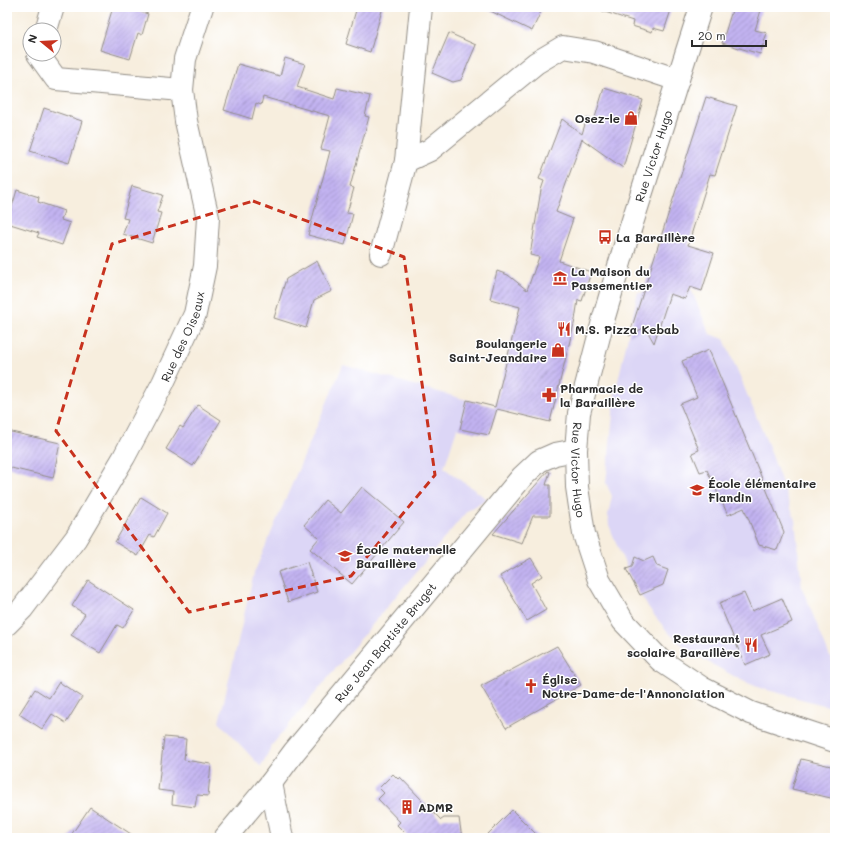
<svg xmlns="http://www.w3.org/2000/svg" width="842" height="845" font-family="Mali,sans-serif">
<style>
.built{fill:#dcd6f6}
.building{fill:url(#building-hatch)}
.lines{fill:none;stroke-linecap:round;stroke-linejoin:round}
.street-casing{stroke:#918c84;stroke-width:24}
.secondary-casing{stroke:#918c84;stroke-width:24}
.street{stroke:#fff;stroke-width:22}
.secondary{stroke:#fff;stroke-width:22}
.marked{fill:none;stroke:#c8321e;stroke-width:3;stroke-dasharray:8 5;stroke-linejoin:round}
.labels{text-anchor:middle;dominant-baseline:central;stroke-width:3;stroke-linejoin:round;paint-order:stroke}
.poi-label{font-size:12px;font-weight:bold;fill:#2b2b2b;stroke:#fff;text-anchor:start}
.street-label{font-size:12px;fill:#2b2b2b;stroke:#fff}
</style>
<defs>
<pattern id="building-hatch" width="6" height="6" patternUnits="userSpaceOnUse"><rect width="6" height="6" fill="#c2b3f1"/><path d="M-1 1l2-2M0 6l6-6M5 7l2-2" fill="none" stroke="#9e92c3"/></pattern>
</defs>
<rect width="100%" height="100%" fill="#fff"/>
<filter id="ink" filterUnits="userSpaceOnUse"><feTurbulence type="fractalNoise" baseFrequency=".025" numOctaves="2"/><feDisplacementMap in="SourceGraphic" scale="8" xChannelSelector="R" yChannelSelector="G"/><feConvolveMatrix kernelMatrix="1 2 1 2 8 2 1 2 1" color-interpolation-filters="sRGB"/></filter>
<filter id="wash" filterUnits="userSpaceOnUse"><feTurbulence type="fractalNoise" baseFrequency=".012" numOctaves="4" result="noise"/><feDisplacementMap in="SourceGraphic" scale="16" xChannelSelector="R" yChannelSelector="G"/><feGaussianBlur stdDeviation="0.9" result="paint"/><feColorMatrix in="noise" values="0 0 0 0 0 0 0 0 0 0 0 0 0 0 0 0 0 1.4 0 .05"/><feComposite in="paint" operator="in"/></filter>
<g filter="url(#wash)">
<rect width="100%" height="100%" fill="#f7eede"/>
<g class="built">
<path d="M664 279 690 287 710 334 724 339 769 447 795 520 802 588 830 657 835 666V708L760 688 743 681 706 661 680 643 669 633 654 615 640 595 620 553 609 525 608 515 612 496 606 483 615 394 638 292 658 298Z"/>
<path d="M343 365 467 400 460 429 457 428 444 468 487 499 467 511 272 745 261 767 219 722 254 573Z"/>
</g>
<g id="blocks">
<g class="building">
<path d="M113 7H125L148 14 142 35 138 33 130 59 100 50Z"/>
<path d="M357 7H383L370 52 346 44Z"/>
<path d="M482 7H543L532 31Z"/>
<path d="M602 7H672L664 31 653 28 652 32 632 26 633 21 602 11Z"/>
<path d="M733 7H762L755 30 767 33 760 54 722 43Z"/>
<path d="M449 33 476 45 461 80 453 82 432 73Z"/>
<path d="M285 58 305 64 297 87 334 99 337 88 370 96 365 116 369 117 350 187 354 188 347 213 353 214 345 245 308 235 330 151 321 149 330 116 263 97 261 105 256 103 252 119 224 110 238 64 280 76Z"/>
<path d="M604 88 643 100 623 168 582 139 556 212 573 219 559 261 591 272 582 301 578 300 575 320 550 422 497 409 489 435 460 429 467 400 495 407 520 307 490 299 497 271 508 275 527 290 539 257 530 255 541 190 544 181 539 179 562 119 582 134 587 118 594 121Z"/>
<path d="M706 97 737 106 715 175 710 174 688 245 714 253 702 291 690 287 685 299 670 294 654 343 645 327 629 336Z"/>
<path d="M44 108 82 121 69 163 30 151Z"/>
<path d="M132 186 163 195 157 212 161 213 152 243 123 234 128 219 123 218Z"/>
<path d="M17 190 39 197 38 202 64 211 61 220 70 223 62 245 37 237 39 233 7 223Z"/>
<path d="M317 261 332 291 314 300 306 328 274 318 286 279Z"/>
<path d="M709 350 784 532 777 550 759 545 744 508 728 515 707 470 700 472 692 453 699 450 680 404 697 397 682 361Z"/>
<path d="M198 405 221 420 193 466 166 449 180 426 183 428Z"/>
<path d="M7 431 60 443 53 478 7 467Z"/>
<path d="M548 471 550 472 546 485H550V516H533L522 543 493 534Z"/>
<path d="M362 487 404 522 352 584 310 549 319 538 304 525 325 500 341 513Z"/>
<path d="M141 497 167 513 154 537 150 535 138 556 115 542Z"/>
<path d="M635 557 644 561 653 557 657 566 668 570 663 585 640 595 626 569 632 567Z"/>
<path d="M531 558 542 576 531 583 546 610 527 621 500 576Z"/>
<path d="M307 562 317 592 288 602 278 572Z"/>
<path d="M88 580 134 610 123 628 117 625 100 653 71 635 85 614 72 606Z"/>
<path d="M744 593 752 611 782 598 792 622 761 635 770 654 745 665 719 603Z"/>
<path d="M557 646 581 685 506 728 481 686Z"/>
<path d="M59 682 82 697 66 723 52 714 42 729 19 714 35 689 49 698Z"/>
<path d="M164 737 186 739 184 760 211 764 208 796 197 795 195 807 172 804 173 792 158 790Z"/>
<path d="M801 759 835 767V799L792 789Z"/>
<path d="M393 774 398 779 400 777 441 820 444 818H459L462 838H410L397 825 400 822 378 799 384 793 379 788Z"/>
<path d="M90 807 137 838H69Z"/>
<path d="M512 810 540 838H484Z"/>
</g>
</g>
</g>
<g filter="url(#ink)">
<use href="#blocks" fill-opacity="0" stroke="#918c84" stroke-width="1"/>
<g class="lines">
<defs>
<g id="street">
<path d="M46 30 53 7"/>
<path d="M38 54 56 79 182 90"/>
<path d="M406 161 430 150 536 63 563 47 594 52 678 80"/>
<path d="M381 254 406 161 421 7"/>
<path id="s1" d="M7 624 22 609 76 538 124 457 163 383 195 314 205 266 208 218 186 121 182 90 185 59 202 7"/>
<path d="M271 783 282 838"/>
<path id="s2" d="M225 838 271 783 294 752 522 477 539 461 555 454 576 450"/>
</g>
<g id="secondary">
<path id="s3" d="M701 7 626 242 604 317 579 413 576 450 577 487 584 534 599 580 623 621 660 660 702 688 751 713 835 741"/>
</g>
</defs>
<use href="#street" class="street-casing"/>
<use href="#secondary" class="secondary-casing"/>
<use href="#street" class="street"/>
<use href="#secondary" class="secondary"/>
</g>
</g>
<path class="marked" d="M253 201 404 257 435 475 351 576 189 612 56 431 112 244Z"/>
<defs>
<symbol id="shop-bare" viewBox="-9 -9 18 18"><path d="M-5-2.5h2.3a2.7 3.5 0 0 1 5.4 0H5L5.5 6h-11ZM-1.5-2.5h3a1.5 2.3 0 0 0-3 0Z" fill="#c8321e" stroke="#fff" stroke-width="2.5" paint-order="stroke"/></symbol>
<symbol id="bus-bare" viewBox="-9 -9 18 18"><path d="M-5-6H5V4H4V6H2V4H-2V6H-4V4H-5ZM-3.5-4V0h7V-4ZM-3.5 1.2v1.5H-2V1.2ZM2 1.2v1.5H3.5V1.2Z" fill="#c8321e" stroke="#fff" stroke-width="2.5" paint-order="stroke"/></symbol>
<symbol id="museum-bare" viewBox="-9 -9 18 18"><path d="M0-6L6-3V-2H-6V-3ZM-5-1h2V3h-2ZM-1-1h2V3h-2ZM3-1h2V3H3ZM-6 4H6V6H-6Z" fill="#c8321e" stroke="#fff" stroke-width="2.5" paint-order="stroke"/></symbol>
<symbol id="restaurant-bare" viewBox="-9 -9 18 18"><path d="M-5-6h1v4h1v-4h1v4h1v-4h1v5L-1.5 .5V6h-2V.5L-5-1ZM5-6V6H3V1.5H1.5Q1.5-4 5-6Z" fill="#c8321e" stroke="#fff" stroke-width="2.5" paint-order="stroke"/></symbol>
<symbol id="pharmacy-bare" viewBox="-9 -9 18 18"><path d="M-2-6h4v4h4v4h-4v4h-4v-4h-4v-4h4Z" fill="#c8321e" stroke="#fff" stroke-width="2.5" paint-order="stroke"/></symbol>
<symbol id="school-bare" viewBox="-9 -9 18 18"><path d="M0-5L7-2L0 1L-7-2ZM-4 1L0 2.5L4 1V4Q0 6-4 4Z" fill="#c8321e" stroke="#fff" stroke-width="2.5" paint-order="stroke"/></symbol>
<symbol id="church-bare" viewBox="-9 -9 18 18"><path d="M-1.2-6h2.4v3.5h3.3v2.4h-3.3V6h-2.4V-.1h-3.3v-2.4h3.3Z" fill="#c8321e" stroke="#fff" stroke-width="2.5" paint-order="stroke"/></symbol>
<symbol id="building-bare" viewBox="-9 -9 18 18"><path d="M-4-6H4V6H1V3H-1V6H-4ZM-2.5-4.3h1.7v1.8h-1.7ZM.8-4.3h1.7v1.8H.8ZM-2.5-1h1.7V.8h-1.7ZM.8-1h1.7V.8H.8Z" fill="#c8321e" stroke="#fff" stroke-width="2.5" paint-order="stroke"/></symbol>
</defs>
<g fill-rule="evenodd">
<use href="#shop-bare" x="621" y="108" width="20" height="20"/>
<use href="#bus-bare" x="595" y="227" width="20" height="20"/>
<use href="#museum-bare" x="550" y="268" width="20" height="20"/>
<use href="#restaurant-bare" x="554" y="319" width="20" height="20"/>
<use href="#shop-bare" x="548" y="340" width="20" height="20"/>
<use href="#pharmacy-bare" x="539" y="385" width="20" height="20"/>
<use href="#school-bare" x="687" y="480" width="20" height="20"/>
<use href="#school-bare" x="335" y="546" width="20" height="20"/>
<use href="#restaurant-bare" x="741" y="635" width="20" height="20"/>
<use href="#church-bare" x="521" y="676" width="20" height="20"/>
<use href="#building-bare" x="397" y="797" width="20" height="20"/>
</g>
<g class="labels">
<g class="poi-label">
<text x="620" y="118" text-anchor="end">Osez-le</text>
<text x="616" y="237">La Baraillère</text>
<text x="571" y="271">La Maison du<tspan x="571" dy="14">Passementier</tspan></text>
<text x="575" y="329">M.S. Pizza Kebab</text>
<text x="547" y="343" text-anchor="end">Boulangerie<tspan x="547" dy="14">Saint-Jeandaire</tspan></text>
<text x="560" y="388">Pharmacie de<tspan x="560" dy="14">la Baraillère</tspan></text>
<text x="708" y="483">École élémentaire<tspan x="708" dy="14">Flandin</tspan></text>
<text x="356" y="549">École maternelle<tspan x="356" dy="14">Baraillère</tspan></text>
<text x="740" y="638" text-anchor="end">Restaurant<tspan x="740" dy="14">scolaire Baraillère</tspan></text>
<text x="542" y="679">Église<tspan x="542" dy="14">Notre-Dame-de-l'Annonciation</tspan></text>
<text x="418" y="807">ADMR</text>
</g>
<g class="street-label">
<text transform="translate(653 156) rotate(-72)">Rue Victor Hugo</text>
<text stroke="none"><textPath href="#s1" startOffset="339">Rue des Oiseaux</textPath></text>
<text stroke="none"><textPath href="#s3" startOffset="481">Rue Victor Hugo</textPath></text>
<text stroke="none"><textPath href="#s2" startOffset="253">Rue Jean Baptiste Bruget</textPath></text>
</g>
</g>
<rect width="842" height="845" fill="none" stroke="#fff" stroke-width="24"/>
<g transform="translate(42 42) rotate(288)"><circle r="19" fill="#ffffff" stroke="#aaaaaa"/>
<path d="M0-3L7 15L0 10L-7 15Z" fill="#c8321e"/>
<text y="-6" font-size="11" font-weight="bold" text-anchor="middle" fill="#2b2b2b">N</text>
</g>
<path d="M692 40v6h74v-6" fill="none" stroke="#2b2b2b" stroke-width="2"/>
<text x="698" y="40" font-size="12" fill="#2b2b2b" stroke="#ffffff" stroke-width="3" paint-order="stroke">20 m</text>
</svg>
